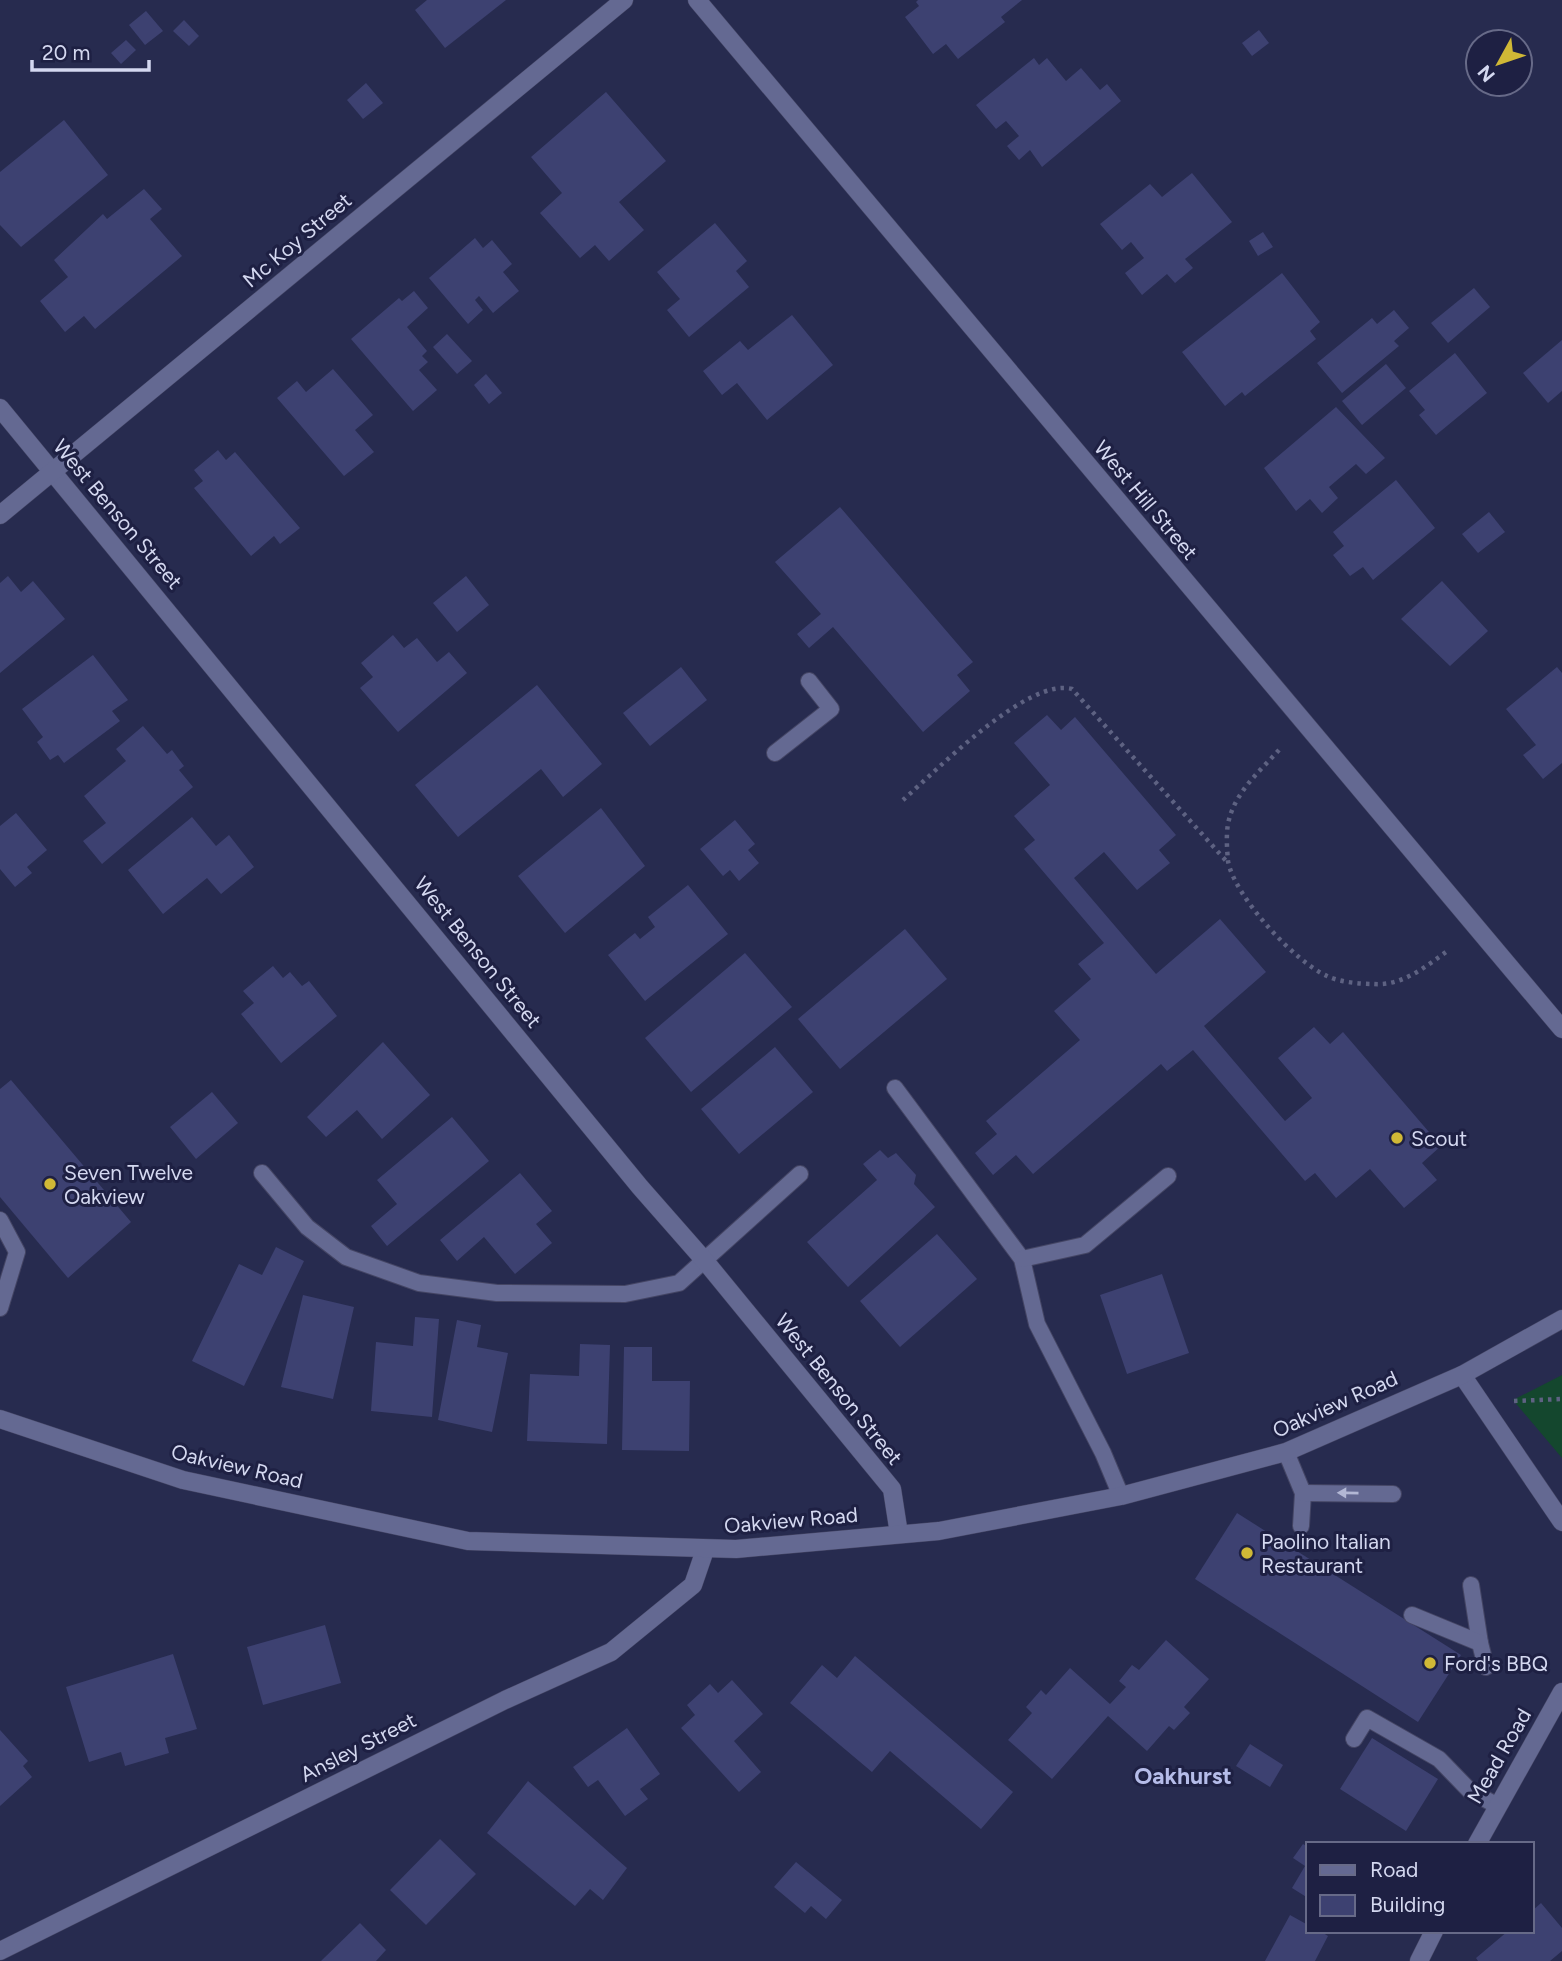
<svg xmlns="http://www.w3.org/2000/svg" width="1562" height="1961" font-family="Figtree,sans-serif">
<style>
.green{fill:#14472e}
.building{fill:#3d4171}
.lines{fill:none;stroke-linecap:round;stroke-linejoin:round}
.service-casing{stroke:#444564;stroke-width:18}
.minor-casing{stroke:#444564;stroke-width:19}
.tertiary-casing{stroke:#444564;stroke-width:19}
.path{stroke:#5e6282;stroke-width:4.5;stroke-dasharray:3.5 5;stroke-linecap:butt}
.service{stroke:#646992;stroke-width:16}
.minor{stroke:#646992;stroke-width:18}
.tertiary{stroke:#646992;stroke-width:18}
.oneway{fill:#b2b7d4}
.poi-dot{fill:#d0b836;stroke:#1e2043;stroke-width:2.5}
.labels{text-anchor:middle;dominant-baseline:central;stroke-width:6;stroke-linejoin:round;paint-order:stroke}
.street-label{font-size:21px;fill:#d4d8f0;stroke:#1e2043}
.poi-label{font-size:21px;fill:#d4d8f0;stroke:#1e2043;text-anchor:start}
.neighbourhood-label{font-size:23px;font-weight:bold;fill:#b5bce9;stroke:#1e2043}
</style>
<rect width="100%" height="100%" fill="#272b4f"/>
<path class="green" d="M1562 1375V1458L1513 1400Z"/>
<g class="building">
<path d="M427 0H506L445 48 415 10Z"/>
<path d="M918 0H1022L1001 17 1005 22 958 59 946 44 933 54 905 17 919 6 916 2Z"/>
<path d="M146 11 163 31 145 45 129 25Z"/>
<path d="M184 20 199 36 189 46 173 31Z"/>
<path d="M1259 30 1269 43 1252 56 1242 43Z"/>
<path d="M126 40 136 50 121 64 111 53Z"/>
<path d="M1034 58 1039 65 1047 58 1066 81 1081 68 1100 90 1107 84 1121 101 1042 167 1030 150 1019 160 1007 146 1019 136 1006 121 996 129 976 105Z"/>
<path d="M366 83 383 103 363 119 347 100Z"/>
<path d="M606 92 666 161 619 202 644 230 609 261 595 245 580 258 540 213 562 193 531 157Z"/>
<path d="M64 120 108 175 21 247 0 225V172Z"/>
<path d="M1192 173 1232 222 1185 259 1193 268 1175 283 1167 274 1142 295 1125 273 1144 258 1131 242 1122 250 1100 224 1150 184 1162 197Z"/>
<path d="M144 189 162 209 150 219 182 256 95 329 84 316 65 332 40 301 68 277 54 260 103 214 107 219Z"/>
<path d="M715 223 747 261 736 271 749 287 689 337 667 310 680 299 657 272Z"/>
<path d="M1263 232 1273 247 1258 256 1249 241Z"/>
<path d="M475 238 483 248 492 240 512 264 503 272 519 291 493 313 479 296 475 300 483 310 468 324 429 278Z"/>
<path d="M1282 273 1320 322 1310 331 1316 339 1245 396 1242 392 1225 406 1182 352Z"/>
<path d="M1474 288 1490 307 1448 343 1431 323Z"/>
<path d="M414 291 428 308 407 327 427 351 422 356 428 362 419 370 437 390 413 411 351 339 399 298 402 301Z"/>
<path d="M1394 310 1409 328 1394 341 1399 346 1342 393 1317 363 1372 318 1377 324Z"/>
<path d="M792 315 833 365 767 420 737 383 722 395 703 371 740 341 748 350Z"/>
<path d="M447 334 472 361 457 374 433 347Z"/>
<path d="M1562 340V391L1548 403 1523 373Z"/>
<path d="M1455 353 1487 393 1436 435 1419 415 1425 410 1409 391Z"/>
<path d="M1386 364 1406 388 1362 425 1342 401Z"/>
<path d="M333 369 373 415 355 430 374 452 344 476 277 398 297 381 306 392Z"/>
<path d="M486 374 502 393 489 404 474 385Z"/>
<path d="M1336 407 1385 458 1366 474 1356 464 1329 487 1338 498 1322 513 1310 499 1296 511 1264 468Z"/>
<path d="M218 450 226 460 235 452 300 528 280 544 274 536 251 556 194 488 203 481 194 470Z"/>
<path d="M1396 480 1435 528 1373 580 1363 567 1350 576 1333 555 1344 546 1333 532Z"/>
<path d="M840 507 973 662 957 675 970 691 923 732 833 627 809 648 797 634 821 614 775 562Z"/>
<path d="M1489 512 1505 532 1478 553 1462 534Z"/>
<path d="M8 576 21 592 33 581 65 619 0 673V583Z"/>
<path d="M466 576 489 605 457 632 433 603Z"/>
<path d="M1442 581 1488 631 1450 666 1401 619Z"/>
<path d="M393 635 404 648 417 638 437 662 449 652 467 673 398 732 360 688 373 677 361 663Z"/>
<path d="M93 655 128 700 112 711 120 721 64 763 58 755 50 760 37 742 43 737 22 709Z"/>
<path d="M681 667 707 700 650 746 623 713Z"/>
<path d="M1557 667 1562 673V763L1543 779 1523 755 1536 745 1506 709Z"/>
<path d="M537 685 602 764 563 797 541 769 458 837 415 785Z"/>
<path d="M1047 715 1061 730 1075 717 1176 835 1159 850 1170 863 1137 890 1104 852 1074 878 1156 974 1220 919 1266 972 1204 1026 1285 1121 1312 1098 1278 1058 1314 1027 1330 1044 1343 1032 1441 1146 1422 1163 1437 1180 1404 1208 1370 1169 1336 1198 1315 1173 1305 1181 1193 1050 1167 1071 1161 1064 1033 1174 1016 1155 993 1175 975 1153 997 1134 986 1121 1080 1040 1054 1011 1091 979 1078 964 1104 943 1024 849 1035 840 1014 816 1050 785 1014 743Z"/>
<path d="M143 726 167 754 172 750 184 766 179 770 193 787 102 864 83 841 106 823 84 796 126 761 116 749Z"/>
<path d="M601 808 645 866 565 933 518 876Z"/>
<path d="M16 813 47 850 27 867 32 873 15 887 0 869V826Z"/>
<path d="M192 817 216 846 229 835 254 867 221 894 207 878 163 914 128 870Z"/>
<path d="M735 820 755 844 748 850 759 863 739 881 730 870 723 876 700 849Z"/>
<path d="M688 885 728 934 645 1001 608 955 635 933 640 939 655 927 648 917Z"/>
<path d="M905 929 947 979 840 1069 798 1019Z"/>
<path d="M745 953 792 1007 691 1092 645 1038Z"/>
<path d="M273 966 283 978 290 972 302 986 309 981 337 1016 281 1063 241 1014 254 1003 243 991Z"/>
<path d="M383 1042 430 1095 382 1139 357 1110 326 1137 307 1117Z"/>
<path d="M775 1047 813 1092 739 1154 701 1109Z"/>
<path d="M11 1080 131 1222 68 1278 0 1197V1089Z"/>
<path d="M212 1092 238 1123 196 1159 170 1127Z"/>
<path d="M452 1117 489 1161 387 1246 371 1226 397 1204 377 1180Z"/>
<path d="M880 1150 888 1158 896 1153 916 1175 914 1184 935 1207 848 1287 807 1242 877 1180 863 1164Z"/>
<path d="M520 1173 552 1211 536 1224 552 1243 515 1274 484 1237 457 1261 440 1240Z"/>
<path d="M937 1234 977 1279 900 1347 860 1301Z"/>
<path d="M276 1247 304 1261 244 1386 192 1361 239 1264 262 1275Z"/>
<path d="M1162 1274 1189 1353 1127 1374 1100 1295Z"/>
<path d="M303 1295 354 1307 333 1399 281 1387Z"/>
<path d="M415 1317 439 1319 432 1417 371 1411 376 1342 413 1346Z"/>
<path d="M457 1320 481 1325 477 1347 508 1353 492 1432 438 1420Z"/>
<path d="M580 1344 610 1345 607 1444 527 1441 530 1374 579 1376Z"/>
<path d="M624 1347H652V1381H690L689 1451 622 1450Z"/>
<path d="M1237 1513 1461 1655 1418 1722 1195 1579Z"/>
<path d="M325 1625 341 1683 263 1705 247 1647Z"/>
<path d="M1166 1640 1209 1679 1184 1707 1190 1713 1174 1730 1169 1726 1147 1751 1108 1716 1052 1779 1008 1740 1032 1713 1026 1707 1041 1690 1046 1695 1070 1668 1110 1704 1126 1687 1119 1681 1132 1665 1139 1670Z"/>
<path d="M173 1654 197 1729 165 1738 169 1753 125 1766 121 1752 89 1762 66 1687Z"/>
<path d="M855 1656 1013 1792 981 1829 890 1751 872 1772 790 1703 822 1665 837 1678Z"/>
<path d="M732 1680 763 1714 734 1741 761 1772 739 1792 681 1728 695 1715 687 1705 710 1684 718 1693Z"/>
<path d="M627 1728 660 1774 640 1789 648 1799 625 1816 598 1780 588 1787 573 1767Z"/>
<path d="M0 1730 28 1761 23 1766 32 1777 0 1806Z"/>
<path d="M1372 1738 1438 1779 1406 1831 1340 1789Z"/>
<path d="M1250 1744 1283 1765 1270 1787 1236 1766Z"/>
<path d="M528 1781 627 1868 603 1900 590 1889 575 1906 487 1833Z"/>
<path d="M440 1839 476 1874 426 1925 390 1890Z"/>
<path d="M1303 1844 1308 1847V1898L1292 1888 1305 1866 1293 1858Z"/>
<path d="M796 1862 842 1900 826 1919 811 1906 805 1913 774 1887Z"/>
<path d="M1541 1903 1562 1928V1951L1550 1961H1478L1476 1958 1508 1931H1532V1911Z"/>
<path d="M1290 1915 1308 1925V1931H1320L1328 1936 1315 1961H1265Z"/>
<path d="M360 1923 386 1950 376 1961H321Z"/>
</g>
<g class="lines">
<defs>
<g id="service">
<path d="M775 753 831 709 809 681"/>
<path d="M895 1088 1022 1259 1037 1324 1103 1453 1121 1496"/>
<path d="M262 1173 307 1227 346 1257 419 1283 497 1293 625 1294 679 1283 800 1174"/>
<path d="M0 1220 17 1252 0 1308"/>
<path d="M1022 1259 1085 1245 1168 1176"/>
<path d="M1286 1452 1303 1493 1301 1526"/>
<path d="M1303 1493 1393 1494"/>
<path d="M1471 1585 1480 1643"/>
<path d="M1412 1615 1480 1643 1486 1667"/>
<path d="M1354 1739 1367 1718 1439 1759 1470 1791 1496 1805"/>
</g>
<g id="minor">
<path d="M697 0 1562 1029"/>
<path d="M0 408 640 1187 705 1261 892 1489 899 1534"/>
<path d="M0 515 624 0"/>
<path d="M1462 1375 1562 1522"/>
<path d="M1477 1844 1562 1692"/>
<path d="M0 1951 505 1700 611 1652 693 1585 705 1550"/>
<path d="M1419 1961 1434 1931"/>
</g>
<path id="tertiary" d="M0 1419 183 1480 468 1541 736 1549 939 1531 1121 1496 1286 1452 1462 1375 1562 1319"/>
</defs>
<use href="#service" class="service-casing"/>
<use href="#minor" class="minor-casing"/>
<use href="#tertiary" class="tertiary-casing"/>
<g class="path">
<path d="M1279 750C1259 772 1234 793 1228 824 1226 835 1227 850 1228 861 1234 896 1295 962 1327 976 1339 982 1360 984 1374 984 1402 986 1425 967 1446 952"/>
<path d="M903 800C937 770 1028 677 1072 689L1228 863"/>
<path d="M1514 1401 1562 1399"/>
</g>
<use href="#service" class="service"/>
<use href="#minor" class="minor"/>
<use href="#tertiary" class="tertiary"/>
</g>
<defs><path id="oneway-solid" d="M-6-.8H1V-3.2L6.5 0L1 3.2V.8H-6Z" transform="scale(1.75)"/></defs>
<use class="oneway" href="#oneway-solid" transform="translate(1348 1493) rotate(-179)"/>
<g class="poi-dot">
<circle cx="1397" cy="1138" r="7"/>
<circle cx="50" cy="1184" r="7"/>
<circle cx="1247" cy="1553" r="7"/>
<circle cx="1430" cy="1663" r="7"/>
</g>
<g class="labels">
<g class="street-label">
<text transform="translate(297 240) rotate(-40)">Mc Koy Street</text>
<text transform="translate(1146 500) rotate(50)">West Hill Street</text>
<text transform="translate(118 514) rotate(50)">West Benson Street</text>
<text transform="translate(478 952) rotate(51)">West Benson Street</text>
<text transform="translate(839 1389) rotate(51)">West Benson Street</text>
<text transform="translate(1335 1404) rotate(-24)">Oakview Road</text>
<text transform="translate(237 1466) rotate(13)">Oakview Road</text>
<text transform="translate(791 1520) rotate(-5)">Oakview Road</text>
<text transform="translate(358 1747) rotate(-27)">Ansley Street</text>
<text transform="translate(1499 1756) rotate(-60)">Mead Road</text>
</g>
<g class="poi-label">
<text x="1411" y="1138">Scout</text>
<text x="64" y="1172">Seven Twelve<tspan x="64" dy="24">Oakview</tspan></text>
<text x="1261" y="1541">Paolino Italian<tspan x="1261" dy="24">Restaurant</tspan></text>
<text x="1444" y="1663">Ford's BBQ</text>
</g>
<g class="neighbourhood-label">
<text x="1183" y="1776">Oakhurst</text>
</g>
</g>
<rect x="1306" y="1842" width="228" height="91" fill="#1e2043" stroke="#676a88" stroke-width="2"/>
<rect x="1320" y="1865" width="35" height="10" fill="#646992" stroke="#676a88" stroke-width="2"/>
<text x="1370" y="1877" font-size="21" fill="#d4d8f0">Road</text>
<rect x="1320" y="1895" width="35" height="21" fill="#3d4171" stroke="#676a88" stroke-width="2"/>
<text x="1370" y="1912" font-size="21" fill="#d4d8f0">Building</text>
<g transform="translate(1499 63) rotate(230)"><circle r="33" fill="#1e2043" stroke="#676a88" stroke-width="2"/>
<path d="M0-5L12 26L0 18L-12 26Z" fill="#d0b836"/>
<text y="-10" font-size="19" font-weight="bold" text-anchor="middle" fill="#d4d8f0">N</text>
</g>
<path d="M32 60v10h117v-10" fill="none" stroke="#d4d8f0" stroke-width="3.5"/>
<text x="42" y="60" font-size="21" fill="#d4d8f0" stroke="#1e2043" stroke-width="5" paint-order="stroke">20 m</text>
</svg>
